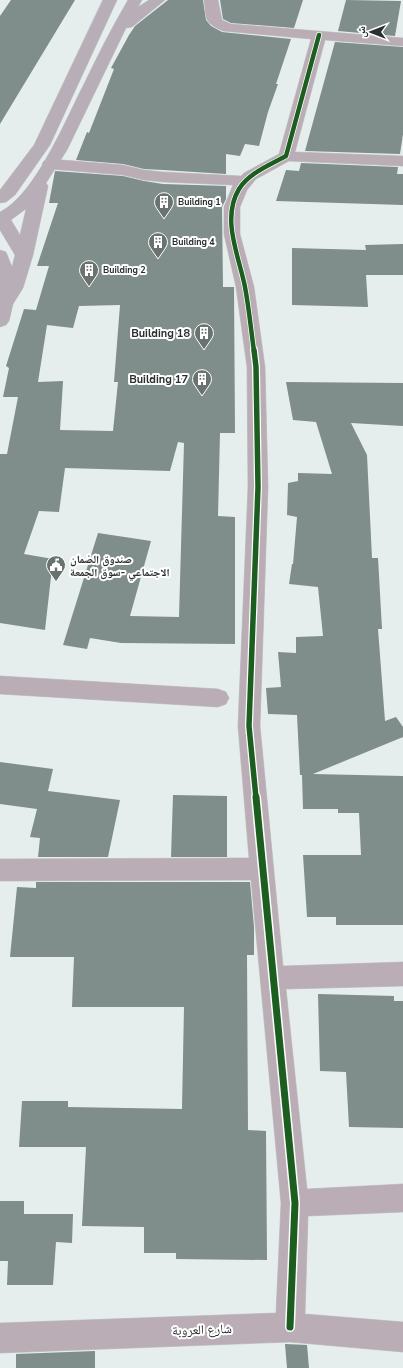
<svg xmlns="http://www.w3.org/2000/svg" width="403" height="1368" font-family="'Nunito Sans','Noto Naskh Arabic',sans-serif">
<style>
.building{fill:#7f8d8b;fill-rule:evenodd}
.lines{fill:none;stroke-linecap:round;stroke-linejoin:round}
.minor-casing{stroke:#c4cbc9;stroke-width:1}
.major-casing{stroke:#c4cbc9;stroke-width:1}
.minor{fill:#baadb6;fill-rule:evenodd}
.major{fill:#b8aeb7;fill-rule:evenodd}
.cycleway-far2-casing{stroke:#fff;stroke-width:6}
.cycleway-far1-casing{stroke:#fff;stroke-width:8}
.cycleway-casing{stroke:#fff;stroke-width:10}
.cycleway-far2{stroke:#1b5e20;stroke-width:4.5}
.cycleway-far1{stroke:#1b5e20;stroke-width:5.5}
.cycleway{stroke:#1b5e20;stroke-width:7}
.labels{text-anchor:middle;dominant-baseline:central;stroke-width:4;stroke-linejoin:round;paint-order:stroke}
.far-poi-label{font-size:9px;font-weight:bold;fill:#282f2d;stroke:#fff;text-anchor:start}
.poi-label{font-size:11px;font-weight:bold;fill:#282f2d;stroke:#fff;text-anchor:end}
.near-street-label{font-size:13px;fill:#282f2d;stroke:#fff}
</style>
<rect width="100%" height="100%" fill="#e5eeec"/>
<g class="building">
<path d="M11 0H75L0 124V16Z"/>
<path d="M168 0H203L206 20 211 26 222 32 291 39 276 84H278L268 112 259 146 245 144 240 156 226 154V174L163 170 144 169 123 164 76 160 87 132 89 133 114 69 111 68 129 35 135 26Z"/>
<path d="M220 0H303L294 28 231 23 223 19Z"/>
<path d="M346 0 401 1 395 36 338 31Z"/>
<path d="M335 42 403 47V134L400 154 305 151Z"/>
<path d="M301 163 398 167 397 174H403V205L276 201 286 170 299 171Z"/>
<path d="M55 171 123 176 144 181 163 184 226 186V199L222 207 223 287H234L235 433H220L218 516 235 517V644L121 643 90 638 87 649 63 645 98 533 151 541 130 616 179 617 184 443 178 442 170 471 65 468 59 512 39 511 24 554 53 559 45 630 0 623V454H7L18 397H3L9 368 6 366 24 309 36 310 49 266H37L58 203H49ZM120 305 114 382H118L113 431 60 430 63 381 38 382 47 325 73 328 79 306Z"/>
<path d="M403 244V275H366L368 307 292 305V248L366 250 365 245Z"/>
<path d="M286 382 403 383V426L351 423 367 455 372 558H378L382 629H378L385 721 396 717 403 727V737L313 774 403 776V925H336V917H307L303 855H361L359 813H338V809H303L302 775H300L297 715 268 714 266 688 281 687 278 652 296 653V637L323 636 318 587 289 584 292 564H293L297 517 287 515 288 483 298 481V473L332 474 316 422 293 420Z"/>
<path d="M0 762 53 769 48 791 120 800 108 857H38L40 838 30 837 37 809 0 804Z"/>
<path d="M173 795 227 796V857H171Z"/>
<path d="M36 882H250L254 927V955H247L248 1130 266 1131 267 1260 176 1259V1253H144V1227L82 1226 86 1147H19L22 1101H68V1107L182 1109 184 1007H72L74 957H10L17 887 36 888Z"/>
<path d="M318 994 394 996V1001H403V1128L349 1127 346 1072 320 1071Z"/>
<path d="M0 1201H24V1214H73L72 1243 56 1242 53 1285H7L8 1261H0Z"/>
<path d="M285 1344 307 1345 309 1368H287Z"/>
<path d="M95 1351V1368H16V1354Z"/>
</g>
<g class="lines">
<defs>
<g id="minor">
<path d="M204 0H218L222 20 231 24 403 38V46L325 40 295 152 403 156V166L289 161 256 179 247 190 240 207V234L254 287 265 367 268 487 260 726 283 966 403 962V986L286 989 307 1189 403 1184V1212L308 1216 305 1314 403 1322V1352L290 1342 0 1353V1323L276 1313 281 1203 251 880 0 881V859L249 858 238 726 248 487 247 367 236 287 224 234V207L233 185 163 182 144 180 123 175 50 169 44 167 42 164 44 161 50 159 123 165 144 170 163 172 241 176 244 173 279 154 311 39 223 31C203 22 207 20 204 0Z"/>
<path d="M0 676 218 689 226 692 229 698 226 704 218 707 0 694Z"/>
</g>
<g id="major">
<path d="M103 0H117L50 145 15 195 6 202 0 203V190L34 145Z"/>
<path d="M128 0H142L138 7 149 0H165L132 27 126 28 67 150 46 183 48 186 33 255 23 288 13 304 9 321 6 325 0 327V250L6 252 12 267 15 255 0 230V212C35 195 66 119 84 84 98 55 112 27 128 0ZM26 209 20 235 11 220Z"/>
</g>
</defs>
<use href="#minor" class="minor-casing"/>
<use href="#major" class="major-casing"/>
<use href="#minor" class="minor"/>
<use href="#major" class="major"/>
<defs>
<path id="cycleway-far2" d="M254 351C251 330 249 308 245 287 239 256 221 219 239 189 249 173 270 165 286 156L319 35"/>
<path id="cycleway-far1" d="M254 350 256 367 258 487 249 726 256 798"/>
<path id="cycleway" d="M256 797 295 1203 290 1327"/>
</defs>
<use href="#cycleway-far2" class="cycleway-far2-casing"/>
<use href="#cycleway-far1" class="cycleway-far1-casing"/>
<use href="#cycleway" class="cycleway-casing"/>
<use href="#cycleway-far2" class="cycleway-far2"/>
<use href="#cycleway-far1" class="cycleway-far1"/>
<use href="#cycleway" class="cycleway"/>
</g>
<defs>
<symbol id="building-pin" viewBox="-11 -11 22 30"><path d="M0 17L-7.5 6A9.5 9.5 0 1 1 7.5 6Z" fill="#6a7270" stroke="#fff"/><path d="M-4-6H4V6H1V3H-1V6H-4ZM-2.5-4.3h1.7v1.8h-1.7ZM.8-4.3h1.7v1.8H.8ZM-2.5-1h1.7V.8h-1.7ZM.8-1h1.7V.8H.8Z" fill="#fff"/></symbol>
<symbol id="civic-pin" viewBox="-11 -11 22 30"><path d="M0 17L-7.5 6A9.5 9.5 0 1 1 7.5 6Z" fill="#6a7270" stroke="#fff"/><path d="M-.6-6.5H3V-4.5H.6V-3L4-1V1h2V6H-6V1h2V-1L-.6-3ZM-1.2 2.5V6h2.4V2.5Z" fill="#fff"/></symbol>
</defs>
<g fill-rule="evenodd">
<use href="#building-pin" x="153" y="191" width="22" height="30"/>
<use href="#building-pin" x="147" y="231" width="22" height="30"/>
<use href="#building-pin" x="78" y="259" width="22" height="30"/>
<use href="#building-pin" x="193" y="322" width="22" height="30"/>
<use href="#building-pin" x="191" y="368" width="22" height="30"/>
<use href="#civic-pin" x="45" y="554" width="22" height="30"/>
</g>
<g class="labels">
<g class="far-poi-label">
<text x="178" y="202">Building 1</text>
<text x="172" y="242">Building 4</text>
<text x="103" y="270">Building 2</text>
</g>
<g class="poi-label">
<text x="190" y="333">Building 18</text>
<text x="188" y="379">Building 17</text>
<text x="70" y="559" text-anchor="start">صندوق الضمان<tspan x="70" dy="13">الاجتماعي -سوق الجمعة</tspan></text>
</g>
<g class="near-street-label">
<text transform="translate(202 1330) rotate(-2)">شارع العروبة</text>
</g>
</g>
<g transform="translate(371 32) rotate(270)" stroke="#ffffff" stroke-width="3" paint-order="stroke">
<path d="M0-3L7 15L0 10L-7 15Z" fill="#282f2d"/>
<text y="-6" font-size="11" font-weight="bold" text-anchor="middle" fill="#282f2d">ش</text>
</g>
</svg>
